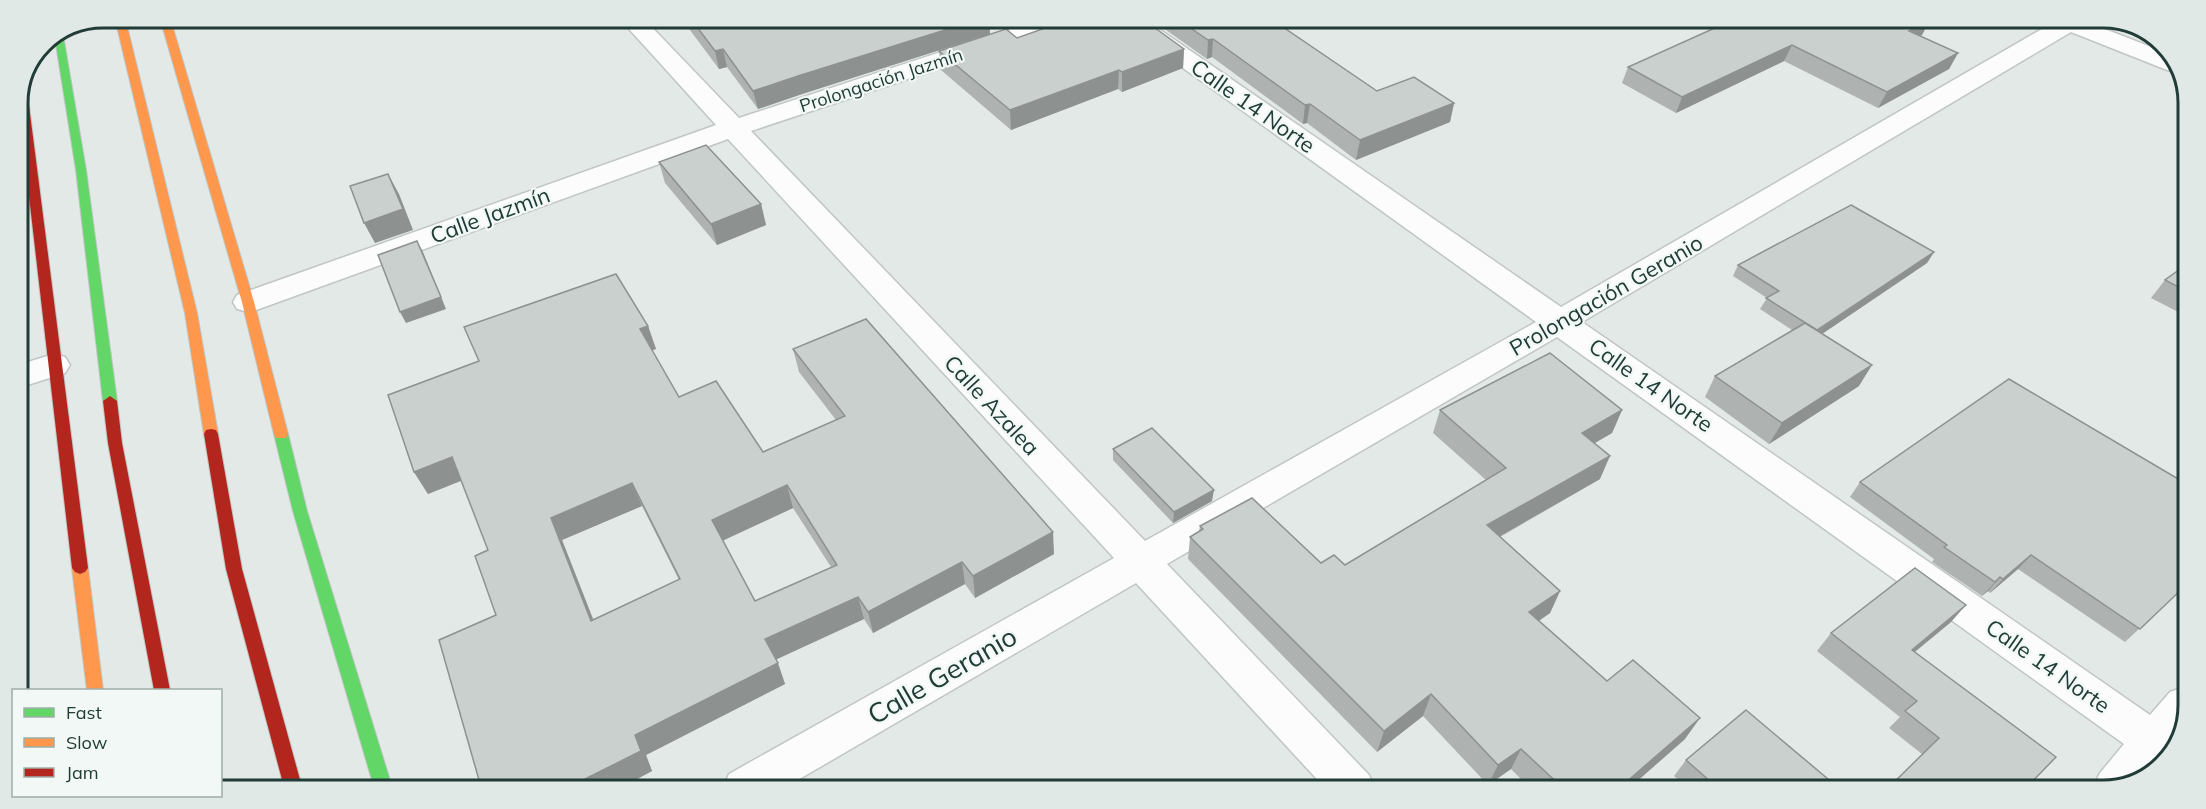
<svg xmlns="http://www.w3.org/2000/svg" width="2206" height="809" font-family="Mulish,sans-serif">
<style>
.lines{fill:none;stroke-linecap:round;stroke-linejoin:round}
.street-casing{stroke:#c0c6c3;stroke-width:3}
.fast-casing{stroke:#bfc6c4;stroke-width:2}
.slow-casing{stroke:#bfc6c4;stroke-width:2}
.jam-casing{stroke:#bfc6c4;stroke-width:2}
.street{fill:#fbfcfb;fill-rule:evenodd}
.fast{fill:#63d668;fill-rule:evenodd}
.slow{fill:#ff974d;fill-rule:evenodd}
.jam{fill:#b3261e;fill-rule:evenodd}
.wall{fill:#aeb3b1;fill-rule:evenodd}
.shaded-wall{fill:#8d9290}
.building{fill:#cad0ce;stroke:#8d9290;stroke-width:1.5;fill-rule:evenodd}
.labels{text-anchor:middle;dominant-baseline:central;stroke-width:4.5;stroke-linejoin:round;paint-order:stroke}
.far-street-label{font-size:18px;fill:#213c36;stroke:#f1f8f5}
.street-label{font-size:22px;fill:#213c36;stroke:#f1f8f5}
.near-street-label{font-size:27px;fill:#213c36;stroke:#f1f8f5}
.rim{fill:none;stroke:#213c36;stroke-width:3}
</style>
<rect width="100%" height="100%" fill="#e3e9e6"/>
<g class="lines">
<defs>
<g id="street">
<path d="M620 19H644L739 118 1039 20H1074L1071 25 751 131 1145 541 1536 322 1140 37 1136 32 1140 27H1156L1561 307 2054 22 2089 23 2172 55 2178 72 2167 70 2071 32 1582 322 2150 715 2170 692 2184 687 2183 733 2150 776 2095 791 2093 787 2100 773 2124 744 1557 337 1167 564 1369 775 1375 789H1326L1136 583 784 788H723L729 774 1114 558 728 139 259 309 248 312 237 309 233 302 237 295 716 125Z"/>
<path d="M54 354 65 357 70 365 65 373 18 388V365Z"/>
</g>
<g id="fast">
<path d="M63 35 86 170 117 401 110 406 103 401 76 170 55 38Z"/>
<path d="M281 429 286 430 288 434 307 511 392 787H374L293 511 274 434 276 430Z"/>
</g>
<g id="slow">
<path d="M115 18H125L197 313 218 434 216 438H206L204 434 185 313Z"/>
<path d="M160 18H170L254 302 288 434 286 438H276L274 434 242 302Z"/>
<path d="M80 562 85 564 88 568 103 690H87L72 568 75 564Z"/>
</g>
<g id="jam">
<path d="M23 87 27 90 88 568 85 572 80 574 75 572 72 568 18 101Z"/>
<path d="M110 396 117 401 122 443 170 690H154L108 443 103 401Z"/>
<path d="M211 429 216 430 218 434 242 569 302 787H284L226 569 204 434 206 430Z"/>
</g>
</defs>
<use href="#street" class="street-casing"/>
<use href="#fast" class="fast-casing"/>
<use href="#slow" class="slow-casing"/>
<use href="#jam" class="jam-casing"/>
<use href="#street" class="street"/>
<use href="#fast" class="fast"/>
<use href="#slow" class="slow"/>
<use href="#jam" class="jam"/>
</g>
<g class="wall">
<path d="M671 19 989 20 990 34 802 94 758 109 727 67 719 69 684 22 674 24Z"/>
<path d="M1152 20 1274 21 1377 91 1454 103 1450 122 1356 160 1307 123 1303 124 1212 57 1207 59Z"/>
<path d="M1728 22 1922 35 1920 36 1958 53 1949 69 1878 108 1784 61 1676 113 1622 83 1628 67Z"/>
<path d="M1017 38 1184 49 1183 68 1122 92 1118 89 1011 130 941 70 939 51Z"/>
<path d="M659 162 761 204 766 225 717 245 665 183Z"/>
<path d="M1934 252 1927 263 1822 334 1859 386 1769 444 1705 397 1715 376 1792 330 1760 309 1767 298 1733 276 1738 265Z"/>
<path d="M2187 264 2186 316 2151 298 2165 280Z"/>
<path d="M648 326 656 349 652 350 679 397 763 452 836 420 799 372 793 349 1054 554 975 598 965 584 873 633 864 619 776 659 785 684 646 755 652 771 620 788 481 787 496 615 488 550 461 481 428 494 414 472ZM642 506 679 580 593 619 562 540ZM793 508 831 567 755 601 723 540Z"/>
<path d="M1440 410H1622L1612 433 1595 443 1600 479 1500 537 1560 591 1550 613 1539 621 1607 681 1685 739 1627 790H1532L1511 769 1488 785 1423 716 1377 752 1188 559 1190 537 1199 531 1200 526 1321 563 1345 565 1486 480 1433 433Z"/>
<path d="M1113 449 1212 501 1173 523 1113 460Z"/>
<path d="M1860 482 2184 587 2125 642 2018 569 1990 593 1988 591 1982 596 1932 562 1934 559 1850 497Z"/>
<path d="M1951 622 1915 652 2023 791 1922 754 1889 728 1900 717 1817 651 1831 633Z"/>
<path d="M1686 760 1841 790H1689L1674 776Z"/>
</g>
<g class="shaded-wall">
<path d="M672 19H684V22L674 24Z"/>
<path d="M977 20H989L990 34 802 94 758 109 753 91 798 76Z"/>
<path d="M1926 22H1929L1922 35 1901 47 1909 31Z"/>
<path d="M1213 39 1212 57 1207 59 1208 40Z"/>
<path d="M1792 45 1784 61 1676 113 1682 97Z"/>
<path d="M723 49 727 67 719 69 715 51Z"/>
<path d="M1184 49 1183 68 1122 92V72Z"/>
<path d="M1958 53 1949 69 1878 108 1887 92Z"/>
<path d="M1119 70 1118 89 1011 130 1010 110Z"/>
<path d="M1454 103 1450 122 1356 160 1360 140Z"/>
<path d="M1310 104 1307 123 1303 124 1305 105Z"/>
<path d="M388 174 399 194 413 230 375 243 364 223Z"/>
<path d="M761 204 766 225 717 245 711 224Z"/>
<path d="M417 241 423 252 446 309 406 323 400 312Z"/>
<path d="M1934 252 1927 263 1810 342 1817 331Z"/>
<path d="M648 326 656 349 648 352 640 329Z"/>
<path d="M1872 365 1859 386 1769 444 1782 423Z"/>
<path d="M1622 410 1612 433 1572 456 1582 433Z"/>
<path d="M1610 456 1600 479 1479 548 1487 525Z"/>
<path d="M452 457 465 479 428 494 414 472Z"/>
<path d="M632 483 642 506 562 540 602 642 591 621 551 518Z"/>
<path d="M787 485 793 508 720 542 712 520Z"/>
<path d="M1214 490 1212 501 1173 523 1174 512Z"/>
<path d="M1053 532 1054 554 975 598 973 576Z"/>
<path d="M2031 555 2018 569 1990 593 2003 579Z"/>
<path d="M962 562 965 584 873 633 868 612Z"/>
<path d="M2000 577 1988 591 1982 596 1995 582Z"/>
<path d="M1560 591 1550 613 1519 634 1529 612Z"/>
<path d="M858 597 864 619 773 661 765 639Z"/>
<path d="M1966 605 1951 622 1896 667 1912 650Z"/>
<path d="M778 663 785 684 646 755 652 771 620 788 569 787 635 735Z"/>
<path d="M1431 694 1423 716 1377 752 1384 731Z"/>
<path d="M1700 718 1685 739 1627 790H1617Z"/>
<path d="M1521 749 1511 769 1488 785 1498 765Z"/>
</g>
<g class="building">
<path d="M691 19 977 20 798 76 753 91 723 49 715 51Z"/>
<path d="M1068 20H1144L1184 49 1122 72 1119 70 1010 110 939 51 1006 29 1017 38Z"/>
<path d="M1179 20 1274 21 1377 91 1414 77 1454 103 1360 140 1310 104 1305 105 1213 39 1208 40Z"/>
<path d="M1728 22H1926L1909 31 1958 53 1887 92 1792 45 1682 97 1628 67Z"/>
<path d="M706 145 761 204 711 224 659 162Z"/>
<path d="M388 174 403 209 364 223 350 186Z"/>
<path d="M1851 205 1934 252 1817 330 1766 298 1779 291 1738 265Z"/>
<path d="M417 241 441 297 400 312 378 255Z"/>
<path d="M2187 264 2186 291 2165 280Z"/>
<path d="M616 274 648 326 640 329 679 397 716 381 763 452 845 416 793 349 866 319 1053 532 973 576 962 562 868 612 858 597 765 639 778 663 635 735 641 751 569 787H481L439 640 496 615 475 556 488 550 452 457 414 472 388 395 479 361 464 327ZM632 483 680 579 591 621 551 518ZM787 485 837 565 755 601 712 520Z"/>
<path d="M1805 323 1872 365 1782 423 1715 376Z"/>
<path d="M1550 353 1622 410 1582 433 1610 456 1487 525 1560 591 1529 612 1607 681 1633 660 1700 718 1617 790H1565L1521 749 1498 765 1431 694 1384 731 1190 537 1203 529 1200 526 1252 498 1321 563 1334 555 1345 565 1506 468 1440 410Z"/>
<path d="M2009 379 2185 483 2184 587 2140 629 2031 555 2003 579 2000 577 1995 582 1944 547 1947 545 1860 482Z"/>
<path d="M1152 428 1214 490 1174 512 1113 449Z"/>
<path d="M1915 568 1966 605 1912 650 2056 757 2023 791 1886 790 1939 738 1905 711 1917 701 1831 633Z"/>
<path d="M1746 710 1841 790H1720L1686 760Z"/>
</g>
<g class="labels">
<g class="far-street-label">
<text transform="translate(881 80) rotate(-18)">Prolongación Jazmín</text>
</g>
<g class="street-label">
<text transform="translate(1253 106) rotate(35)">Calle 14 Norte</text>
<text transform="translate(490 215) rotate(-20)">Calle Jazmín</text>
<text transform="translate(1606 295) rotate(-30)">Prolongación Geranio</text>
<text transform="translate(1651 385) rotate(35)">Calle 14 Norte</text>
<text transform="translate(992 405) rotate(47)">Calle Azalea</text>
<text transform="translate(2048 666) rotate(35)">Calle 14 Norte</text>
</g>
<g class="near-street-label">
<text transform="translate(942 675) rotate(-30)">Calle Geranio</text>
</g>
</g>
<path d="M0 0H2206V809H0ZM103 28H2103A75 75 0 0 1 2178 103V705A75 75 0 0 1 2103 780H103A75 75 0 0 1 28 705V103A75 75 0 0 1 103 28Z" fill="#e0e9e6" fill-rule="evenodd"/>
<path class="rim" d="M103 28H2103A75 75 0 0 1 2178 103V705A75 75 0 0 1 2103 780H103A75 75 0 0 1 28 705V103A75 75 0 0 1 103 28Z"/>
<rect x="12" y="689" width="210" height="108" fill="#f1f8f5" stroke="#9eada9" stroke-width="1.5"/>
<rect x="24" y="708" width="30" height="9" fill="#63d668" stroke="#9eada9" stroke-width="1.5"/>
<text x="66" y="719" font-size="18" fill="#213c36">Fast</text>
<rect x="24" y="738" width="30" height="9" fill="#ff974d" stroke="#9eada9" stroke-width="1.5"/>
<text x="66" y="749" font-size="18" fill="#213c36">Slow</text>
<rect x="24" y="768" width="30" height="9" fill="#b3261e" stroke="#9eada9" stroke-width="1.5"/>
<text x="66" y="779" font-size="18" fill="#213c36">Jam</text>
</svg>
